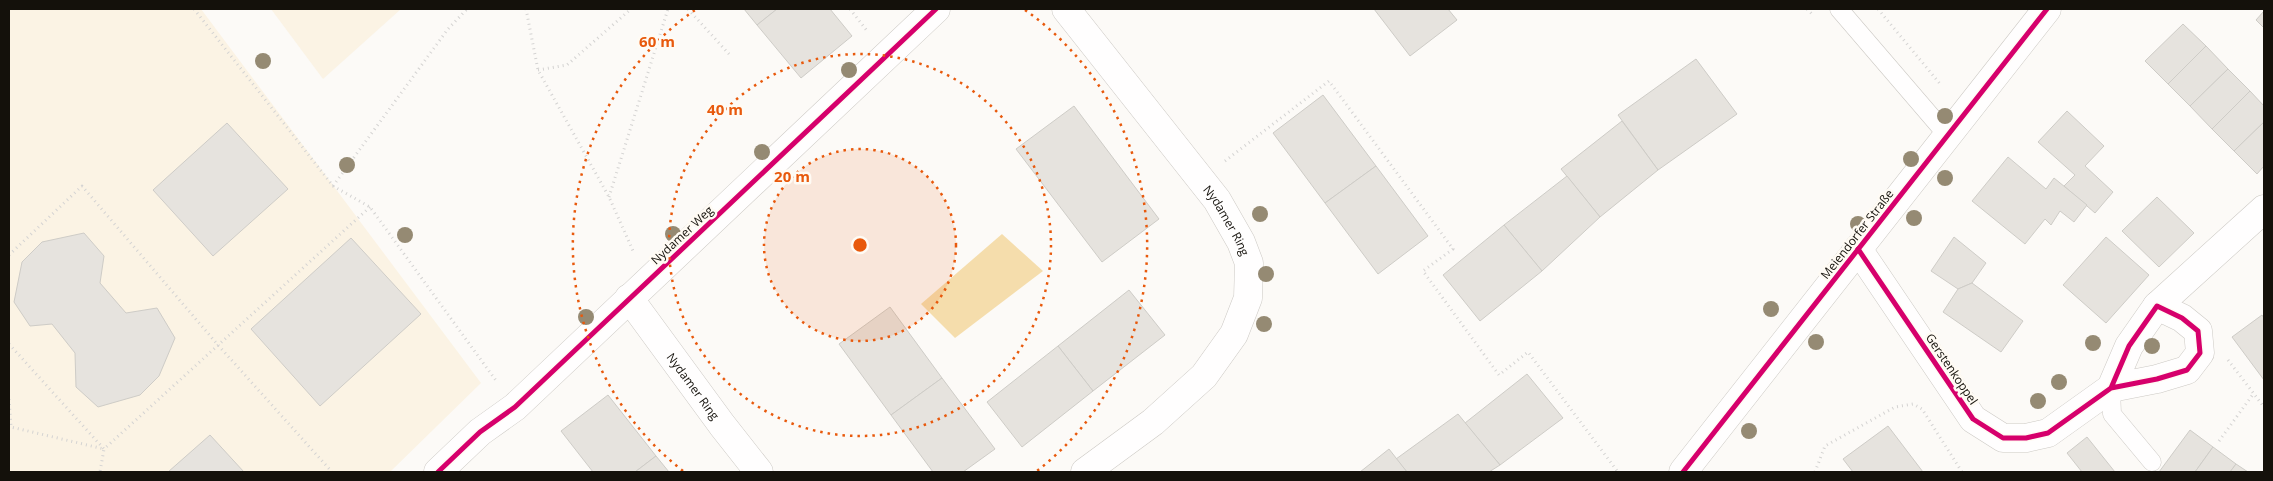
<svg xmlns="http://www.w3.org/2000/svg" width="2273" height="481" font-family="'Open Sans',sans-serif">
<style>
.built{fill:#fbf3e4}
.green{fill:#f5ddac}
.building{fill:#e6e3de;stroke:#ceccc7}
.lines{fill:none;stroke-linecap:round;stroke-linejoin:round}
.lane-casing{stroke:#ccc9c4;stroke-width:19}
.street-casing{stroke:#ccc9c4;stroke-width:29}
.primary-casing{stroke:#ccc9c4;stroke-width:29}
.path{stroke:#d4d3d2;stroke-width:3;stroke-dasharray:1 4;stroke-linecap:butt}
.lane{stroke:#fffefe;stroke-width:18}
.street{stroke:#fffefe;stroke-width:28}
.primary{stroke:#fffefe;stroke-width:28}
.cycleway-casing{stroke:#fffbf4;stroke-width:8}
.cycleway{stroke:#d6006c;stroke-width:5}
.tree{fill:#958a73}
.ring{fill:none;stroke:#e8590c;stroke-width:2.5;stroke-dasharray:2.5 5}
.labels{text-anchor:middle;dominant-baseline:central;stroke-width:5;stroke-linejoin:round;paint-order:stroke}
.street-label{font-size:12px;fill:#14110b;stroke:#fffbf4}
.centre{fill:#e8590c;stroke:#fffbf4;stroke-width:2.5}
.ring-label{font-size:15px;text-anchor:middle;font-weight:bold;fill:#e8590c;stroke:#fffbf4;stroke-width:5;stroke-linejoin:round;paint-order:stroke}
</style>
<rect width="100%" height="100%" fill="#fcfaf7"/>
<g class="built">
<path d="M9 9H201L481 383 390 472H9Z"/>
<path d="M271 9H401L323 79Z"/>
</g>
<path class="green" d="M1002 234 1043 271 955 338 921 304Z"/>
<g class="building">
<path d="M744 9H777L757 25Z"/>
<path d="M777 9H830L852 36 801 78 757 25Z"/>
<path d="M1374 9H1448L1457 20 1410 56Z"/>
<path d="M2264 11V28L2256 20Z"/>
<path d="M2183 24 2206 46 2168 84 2145 61Z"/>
<path d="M2206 46 2228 69 2190 106 2168 84Z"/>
<path d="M1696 59 1737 114 1658 170 1618 115Z"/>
<path d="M2228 69 2250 91 2212 129 2190 106Z"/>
<path d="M2250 91 2264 106V122L2234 151 2212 129Z"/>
<path d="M1323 95 1376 166 1325 203 1273 133Z"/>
<path d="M1074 106 1159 219 1102 262 1016 149Z"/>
<path d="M2067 111 2104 146 2085 166 2113 192 2095 213 2064 186 2075 175 2038 142Z"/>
<path d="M1622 121 1658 170 1600 217 1561 169Z"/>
<path d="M2264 122V166L2257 174 2234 151Z"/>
<path d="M227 123 288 189 213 256 153 190Z"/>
<path d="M2008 157 2046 189 2054 178 2087 205 2074 222 2060 211 2051 225 2045 219 2025 244 1972 201Z"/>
<path d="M1376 166 1428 236 1378 274 1325 203Z"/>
<path d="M1567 176 1600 217 1542 271 1504 225Z"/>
<path d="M2157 197 2194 233 2159 267 2122 231Z"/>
<path d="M1504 225 1542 271 1480 321 1443 275Z"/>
<path d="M84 233 104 256 100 283 126 313 157 308 175 338 159 376 140 395 98 407 76 387 75 353 52 324 30 326 14 302 22 262 42 242Z"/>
<path d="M1954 237 1986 263 1972 283 1958 289 1931 271Z"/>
<path d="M2106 237 2149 275 2106 323 2063 285Z"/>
<path d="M351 238 421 314 320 406 251 329Z"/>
<path d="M1972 283 2023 321 2001 352 1943 312 1958 289Z"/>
<path d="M1129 290 1165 335 1093 391 1058 346Z"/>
<path d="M890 307 942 378 891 415 839 344Z"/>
<path d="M2262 315 2264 318V380L2232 337Z"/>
<path d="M1058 346 1093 391 1022 447 987 402Z"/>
<path d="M1527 374 1563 418 1500 465 1465 423Z"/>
<path d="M942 378 995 449 963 472H933L891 415Z"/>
<path d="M608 395 656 456 635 472H593L561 431Z"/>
<path d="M1458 414 1500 465 1489 472H1407L1396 459Z"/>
<path d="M1888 426 1923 472H1853L1843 459Z"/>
<path d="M2190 430 2213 447 2195 472H2159Z"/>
<path d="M210 435 244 472H168Z"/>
<path d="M2087 437 2115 472H2082L2067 453Z"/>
<path d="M2213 447 2236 464 2230 472H2195Z"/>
<path d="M1389 449 1407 472H1360Z"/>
<path d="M656 456 669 472H635Z"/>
<path d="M2236 464 2248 472H2230Z"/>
</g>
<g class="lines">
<defs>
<g id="lane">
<path d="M1839 9 1948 136"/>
<path d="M2111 388 2112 414 2152 462"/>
</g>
<g id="street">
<path id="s1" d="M1066 9 1217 200 1241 242 1249 263 1248 298 1234 334 1204 376 1153 422 1085 472"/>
<path d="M1858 249 1973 419 2003 438H2026L2048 433 2111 388 2129 346 2157 306 2182 318 2198 331 2200 353 2187 370 2157 379 2111 388"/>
<path id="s2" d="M629 298 722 425 759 472"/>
<path d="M2157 306 2264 209"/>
<path d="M438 472 480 432 515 407 936 9"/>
</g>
<path id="primary" d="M1683 472 2047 9"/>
</defs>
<use href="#lane" class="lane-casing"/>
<use href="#street" class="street-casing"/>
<use href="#primary" class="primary-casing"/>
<g class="path">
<path d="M194 9 333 186 370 207 497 382"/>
<path d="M526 9 538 70 609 197 634 253"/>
<path d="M688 9 729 54"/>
<path d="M850 9 868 32"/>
<path d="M1807 9 1814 16"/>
<path d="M1878 9 1941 85"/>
<path d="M538 70 567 65 631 9"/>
<path d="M1225 161 1329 81 1453 249 1423 271 1499 375 1528 352 1618 472"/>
<path d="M333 186 448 29 467 9"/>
<path d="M609 197 668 9"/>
<path d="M9 255 82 186 218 345 332 472"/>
<path d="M9 344 104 449 370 207"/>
<path d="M2228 360 2264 407"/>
<path d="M9 399 11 427 104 449 100 472"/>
<path d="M2219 441 2254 393"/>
<path d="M1815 472 1825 446 1895 407 1913 404 1922 409 1962 472"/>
</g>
<use href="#lane" class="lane"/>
<use href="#street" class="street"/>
<use href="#primary" class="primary"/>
<defs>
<g id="cycleway">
<path d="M1858 249 1973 419 2003 438H2026L2048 433 2111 388 2129 346 2157 306 2182 318 2198 331 2200 353 2187 370 2157 379 2111 388"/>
<path d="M438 472 480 432 515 407 936 9"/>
<path d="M1683 472 2047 9"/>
</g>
</defs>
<use href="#cycleway" class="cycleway-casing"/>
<use href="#cycleway" class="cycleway"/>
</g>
<g class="tree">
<circle cx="263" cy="61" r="8"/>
<circle cx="849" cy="70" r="8"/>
<circle cx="1945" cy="116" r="8"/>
<circle cx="762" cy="152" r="8"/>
<circle cx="1911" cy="159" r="8"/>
<circle cx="347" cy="165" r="8"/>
<circle cx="1945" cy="178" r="8"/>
<circle cx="1260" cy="214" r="8"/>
<circle cx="1914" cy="218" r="8"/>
<circle cx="1858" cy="224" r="8"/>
<circle cx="673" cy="234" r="8"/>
<circle cx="405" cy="235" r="8"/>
<circle cx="1266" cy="274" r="8"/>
<circle cx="1771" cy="309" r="8"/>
<circle cx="586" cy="317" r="8"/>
<circle cx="1264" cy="324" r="8"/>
<circle cx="1816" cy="342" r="8"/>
<circle cx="2093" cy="343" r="8"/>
<circle cx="2152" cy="346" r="8"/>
<circle cx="2059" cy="382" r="8"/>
<circle cx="2038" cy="401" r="8"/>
<circle cx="1749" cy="431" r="8"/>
</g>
<circle cx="860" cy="245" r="96" fill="#e8590c" fill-opacity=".12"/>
<g class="ring">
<circle cx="860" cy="245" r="96"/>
<circle cx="860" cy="245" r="191"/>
<path d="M683 471A287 287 0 0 1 695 10M1025 10A287 287 0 0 1 1037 471"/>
</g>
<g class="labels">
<g class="street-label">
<text stroke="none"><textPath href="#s1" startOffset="266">Nydamer Ring</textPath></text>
<text transform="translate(1857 234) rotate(-52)">Meiendorfer Straße</text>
<text transform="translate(682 235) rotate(-43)">Nydamer Weg</text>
<text transform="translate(1952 369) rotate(56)">Gerstenkoppel</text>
<text stroke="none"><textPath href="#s2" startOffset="109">Nydamer Ring</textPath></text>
</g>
</g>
<circle cx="860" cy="245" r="8" class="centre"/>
<g class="ring-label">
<text x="657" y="47">60 m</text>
<text x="725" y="115">40 m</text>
<text x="792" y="182">20 m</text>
</g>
<rect width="2273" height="481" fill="none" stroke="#14110b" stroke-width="20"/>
</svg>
